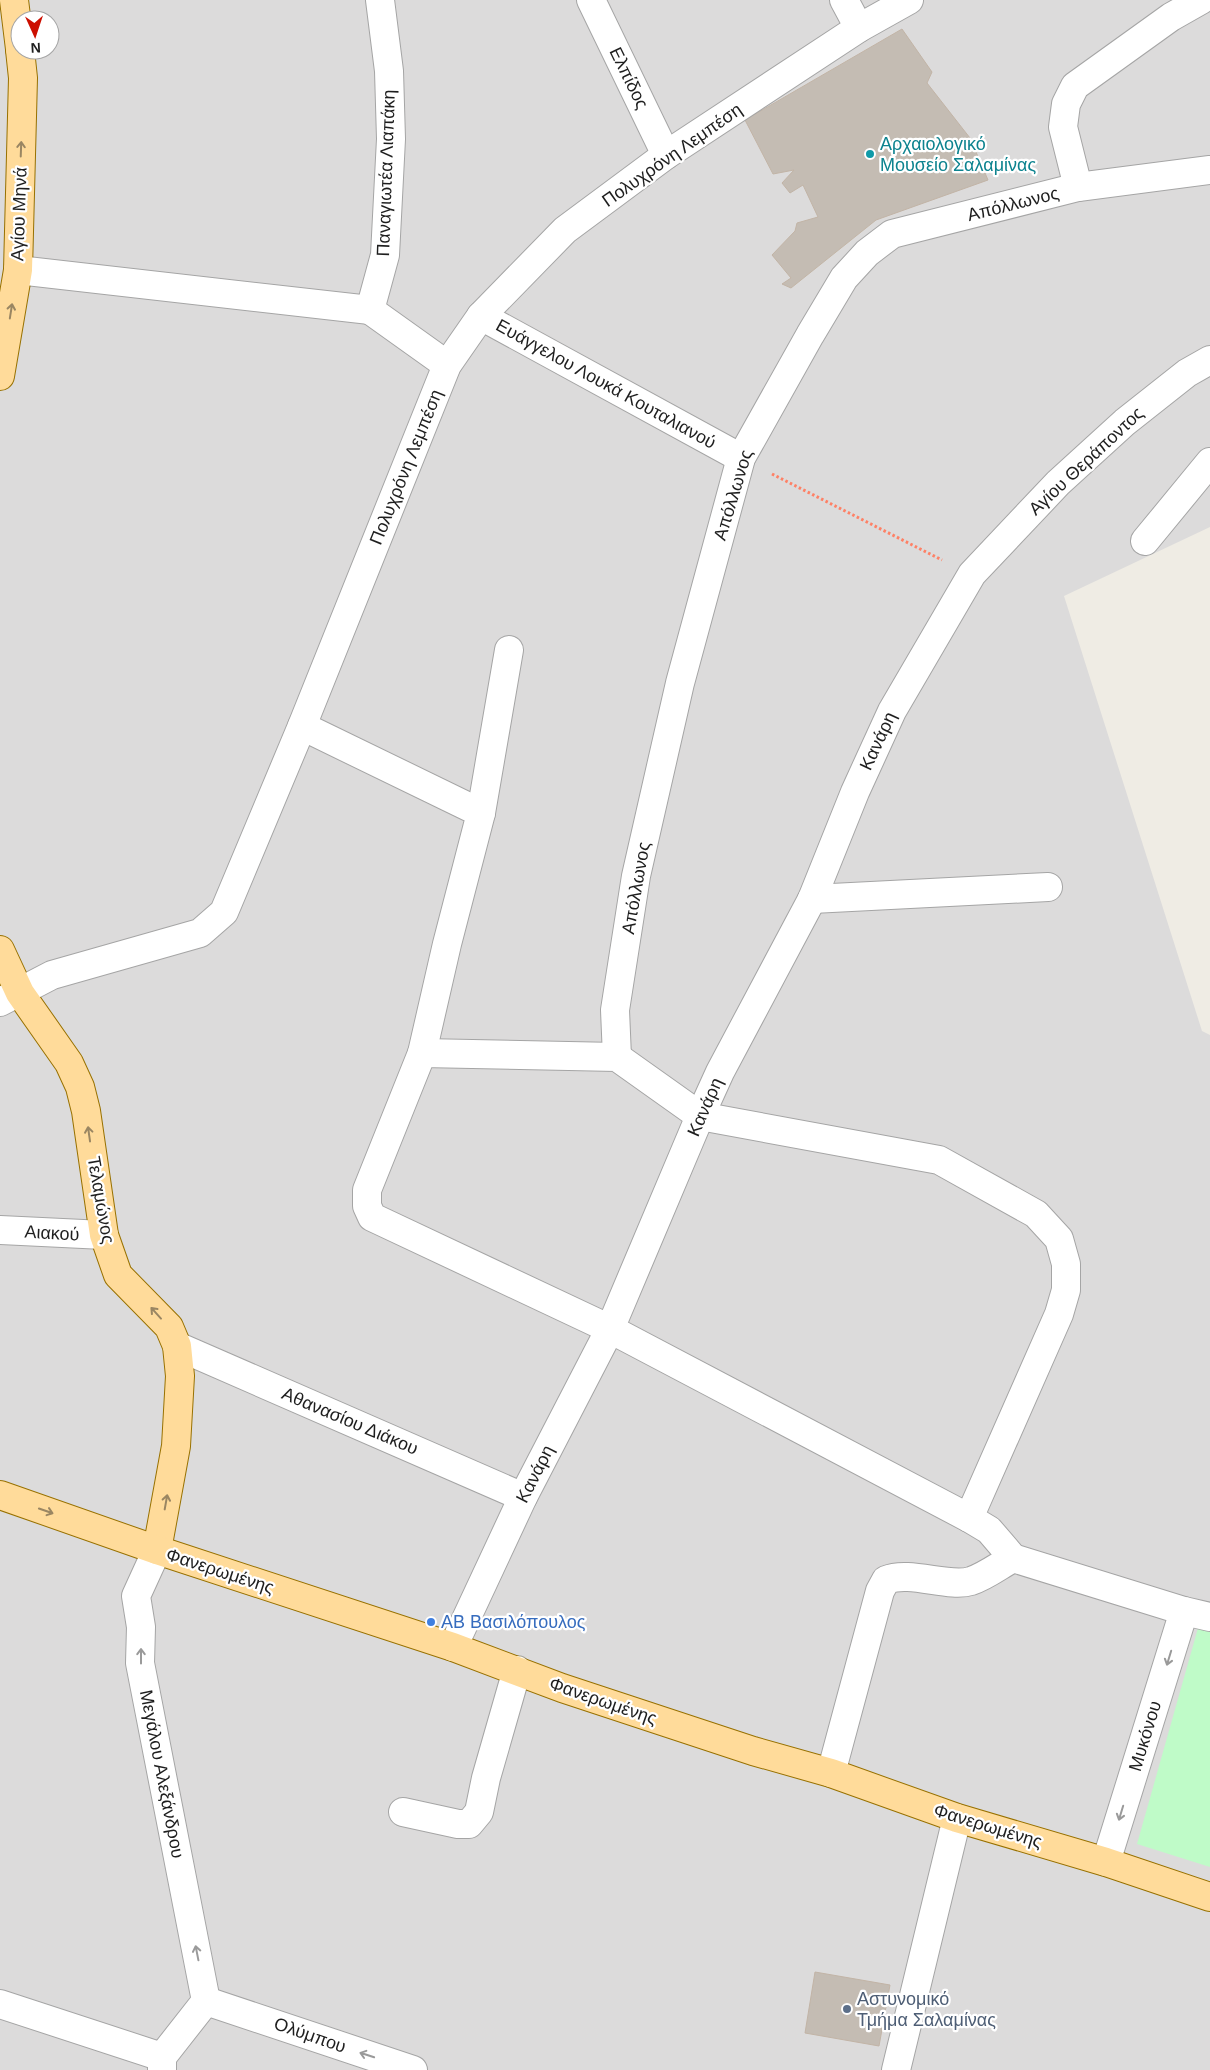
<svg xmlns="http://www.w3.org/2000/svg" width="1210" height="2070" font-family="Helvetica,sans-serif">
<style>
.residential{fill:#dcdbdb;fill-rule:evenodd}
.park{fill:#bffbc8}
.building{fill:#c4bcb3;stroke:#c2b4a6}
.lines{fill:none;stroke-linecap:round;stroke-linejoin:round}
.minor-casing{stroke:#a5a5a5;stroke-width:30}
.major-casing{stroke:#987100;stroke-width:30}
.path{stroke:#fe8166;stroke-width:3;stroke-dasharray:2.5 2.5;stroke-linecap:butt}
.minor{stroke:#fff;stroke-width:28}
.major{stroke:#ffdb9a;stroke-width:28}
.oneway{stroke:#9a8662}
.oneway2{stroke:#9a9a9a}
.culture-dot{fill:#0f9aa8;stroke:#fff;stroke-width:2}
.shop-dot{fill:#3f7fe0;stroke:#fff;stroke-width:2}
.service-dot{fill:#5c6f8a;stroke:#fff;stroke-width:2}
.labels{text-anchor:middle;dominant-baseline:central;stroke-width:4.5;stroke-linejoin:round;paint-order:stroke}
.street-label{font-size:18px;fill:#1e1e1e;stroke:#fff}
.culture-label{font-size:18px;fill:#0d838f;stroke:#fff;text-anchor:start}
.shop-label{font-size:18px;fill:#366cbe;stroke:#fff;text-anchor:start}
.service-label{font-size:18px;fill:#4e5e75;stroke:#fff;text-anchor:start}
</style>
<rect width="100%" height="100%" fill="#efece4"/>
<path class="residential" d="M0 0H1210V527L1064 596 1202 1031 1210 1035V2070H0ZM20 20H50V50H20Z"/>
<path class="park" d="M1198 1628 1210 1632V1867L1137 1844Z"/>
<g class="building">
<path d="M902 29 932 72 927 83 970 138 988 180 876 220 791 288 782 284 791 278 772 255 795 231 797 223 818 217 803 185 790 193 782 183 794 170 773 174 745 120Z"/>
<path d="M815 1972 890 1985 879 2046 805 2033Z"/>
</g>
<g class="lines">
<defs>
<g id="minor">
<path d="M380 0 389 71 391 139 385 255 370 310 447 365"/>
<path d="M591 0 666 155"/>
<path d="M844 0 859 28"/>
<path d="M1078 187 1063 127 1066 104 1075 86 1171 17 1201 0"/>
<path d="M18 270 370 310"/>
<path d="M481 316 741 458"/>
<path d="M1145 541 1210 462"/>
<path d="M302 726 481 813 447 944 422 1053"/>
<path d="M481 813 509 650"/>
<path d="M812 899 1048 887"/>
<path d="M0 1002 52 975 200 933 224 912 302 726 447 365 481 316 565 230 666 155 859 28 909 0"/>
<path d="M422 1053 617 1057 700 1116 939 1160 1036 1214 1059 1239 1066 1264V1290L1059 1314 969 1518 610 1329 372 1217 367 1206V1190Z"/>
<path d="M617 1057 615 1010 636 876 680 683 741 458 810 335 844 278 867 253 892 234 1078 187 1210 170"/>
<path d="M0 1230 104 1235"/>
<path d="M177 1346 523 1497"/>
<path d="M969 1518 989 1530 1013 1558 1184 1611 1210 1617"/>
<path d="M157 1550 136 1596 141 1627 140 1663 206 2001"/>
<path d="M453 1647 523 1497 610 1329 700 1116 720 1072 812 899 855 792 892 711 972 574 1058 483 1125 422 1187 373 1210 360"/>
<path d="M831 1773 880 1591 886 1580C910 1570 948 1588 971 1581 986 1576 1000 1565 1013 1558"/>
<path d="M403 1812 458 1824H469L479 1812 486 1778 517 1670"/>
<path d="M1106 1862 1184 1611"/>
<path d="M206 2001 413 2070"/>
<path d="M0 2004 162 2057"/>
<path d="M162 2070V2057L206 2001"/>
<path d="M896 2070 957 1818"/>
</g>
<g id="major">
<path d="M14 0 20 49"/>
<path d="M0 376 18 270 23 78 20 50"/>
<path d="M0 950 20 993 69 1063 80 1087 86 1111 104 1235 118 1275 169 1327 177 1346 180 1376 176 1446 157 1550"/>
<path d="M0 1495 157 1550 453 1647 562 1688 753 1751 831 1773 957 1818 1106 1862 1210 1897"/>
</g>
</defs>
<use href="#minor" class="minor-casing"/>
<use href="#major" class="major-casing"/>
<path class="path" d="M772 474 942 560"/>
<use href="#minor" class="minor"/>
<use href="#major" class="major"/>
</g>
<defs><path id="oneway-shaft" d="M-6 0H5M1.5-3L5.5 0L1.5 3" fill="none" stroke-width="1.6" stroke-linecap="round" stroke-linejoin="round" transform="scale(1.25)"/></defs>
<g class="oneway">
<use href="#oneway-shaft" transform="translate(21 149) rotate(-88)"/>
<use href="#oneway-shaft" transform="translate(11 311) rotate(-81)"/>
<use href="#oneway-shaft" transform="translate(89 1134) rotate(-98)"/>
<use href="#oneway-shaft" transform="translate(156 1313) rotate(-132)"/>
<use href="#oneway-shaft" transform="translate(166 1502) rotate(-80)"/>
<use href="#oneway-shaft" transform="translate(46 1511) rotate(19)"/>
</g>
<g class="oneway2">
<use href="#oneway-shaft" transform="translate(141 1656) rotate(-90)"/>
<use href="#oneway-shaft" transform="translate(1169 1658) rotate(107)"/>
<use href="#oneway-shaft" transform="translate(1121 1813) rotate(107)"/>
<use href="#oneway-shaft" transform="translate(197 1953) rotate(-101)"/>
<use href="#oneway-shaft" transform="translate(367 2055) rotate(-162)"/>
</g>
<circle class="culture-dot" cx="870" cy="154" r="5"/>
<circle class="shop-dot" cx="431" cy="1622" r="5"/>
<circle class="service-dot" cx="847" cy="2009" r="5"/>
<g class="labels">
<g class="street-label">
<text transform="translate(629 78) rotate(64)">Ελπίδος</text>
<text transform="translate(672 155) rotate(-35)">Πολυχρόνη Λεμπέση</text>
<text transform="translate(386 173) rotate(-88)">Παναγιωτέα Λιαπάκη</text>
<text transform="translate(1013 204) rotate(-14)">Απόλλωνος</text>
<text transform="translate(19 214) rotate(-88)">Αγίου Μηνά</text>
<text transform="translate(606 384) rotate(29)">Ευάγγελου Λουκά Κουταλιανού</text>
<text transform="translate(1086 461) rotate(-43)">Αγίου Θεράποντος</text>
<text transform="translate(406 467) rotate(-68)">Πολυχρόνη Λεμπέση</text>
<text transform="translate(733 495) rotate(-73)">Απόλλωνος</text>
<text transform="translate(878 741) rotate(-65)">Κανάρη</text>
<text transform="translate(636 888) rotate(-80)">Απόλλωνος</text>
<text transform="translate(705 1107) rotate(-66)">Κανάρη</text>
<text transform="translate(101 1200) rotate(80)">Τελαμώνος</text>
<text transform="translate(52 1233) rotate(3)">Αιακού</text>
<text transform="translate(350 1421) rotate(23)">Αθανασίου Διάκου</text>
<text transform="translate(535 1474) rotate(-63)">Κανάρη</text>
<text transform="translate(220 1571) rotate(18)">Φανερωμένης</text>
<text transform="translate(603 1701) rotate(19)">Φανερωμένης</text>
<text transform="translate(1145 1736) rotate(-73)">Μυκόνου</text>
<text transform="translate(162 1774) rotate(79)">Μεγάλου Αλεξάνδρου</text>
<text transform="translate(988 1826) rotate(17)">Φανερωμένης</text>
<text transform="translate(310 2035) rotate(19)">Ολύμπου</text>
</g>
<g class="culture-label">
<text x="880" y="144">Αρχαιολογικό<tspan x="880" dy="21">Μουσείο Σαλαμίνας</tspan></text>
</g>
<g class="shop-label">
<text x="441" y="1622">ΑΒ Βασιλόπουλος</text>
</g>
<g class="service-label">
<text x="857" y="1999">Αστυνομικό<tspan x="857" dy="21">Τμήμα Σαλαμίνας</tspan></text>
</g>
</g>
<g transform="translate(35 35) rotate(177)"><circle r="24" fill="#ffffff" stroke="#a5a5a5"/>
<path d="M0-4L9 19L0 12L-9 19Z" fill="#cc0f00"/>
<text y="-8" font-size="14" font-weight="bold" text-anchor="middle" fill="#1e1e1e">N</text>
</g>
</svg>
